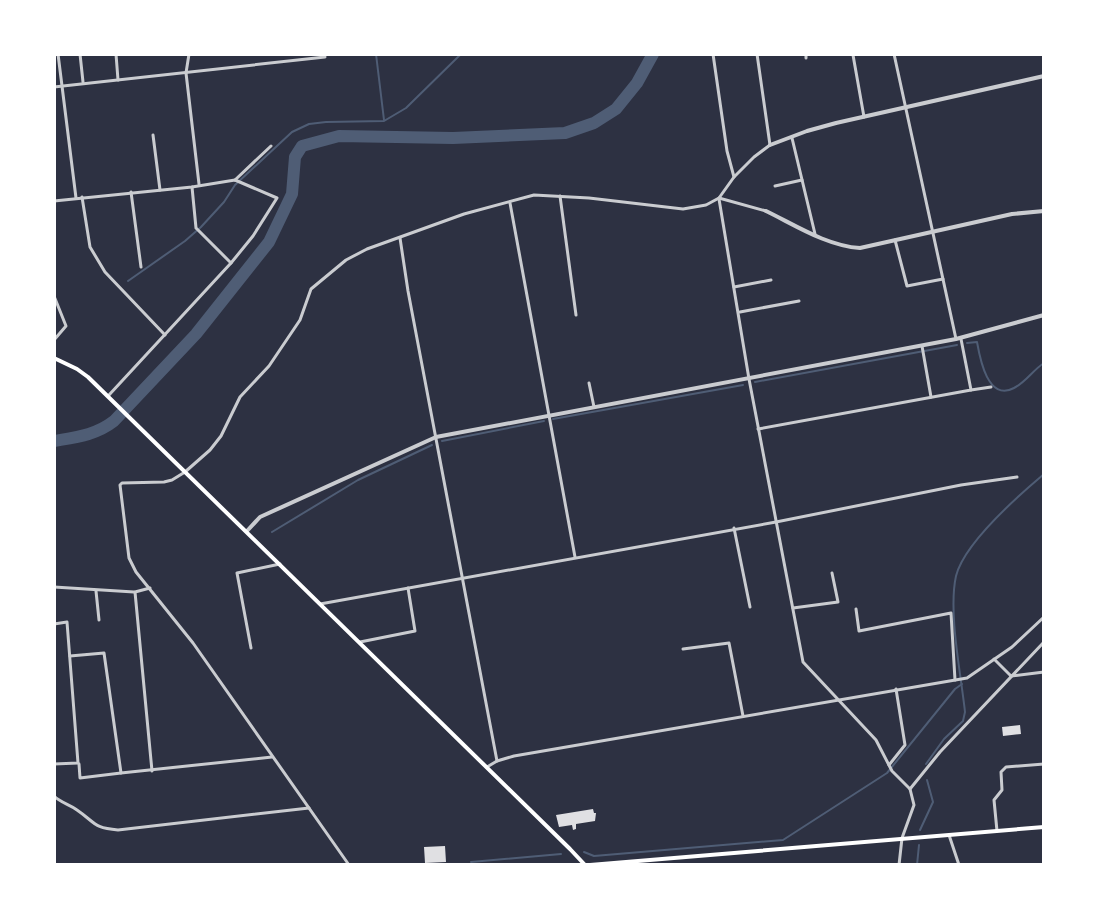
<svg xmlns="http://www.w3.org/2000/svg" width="1098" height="919" font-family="'Roboto Serif',serif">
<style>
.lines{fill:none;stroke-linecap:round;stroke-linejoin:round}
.stream{stroke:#4f5d75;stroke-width:2}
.river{stroke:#4f5d75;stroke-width:12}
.building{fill:#e0e0e3}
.minor{stroke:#caccd0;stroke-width:3}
.tertiary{stroke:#caccd0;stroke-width:4}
.secondary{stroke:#fff;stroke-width:4}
</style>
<rect width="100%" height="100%" fill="#2d3142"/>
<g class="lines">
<g class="stream">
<path d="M376 54 384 120"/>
<path d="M128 281 185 241 201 227 224 202 235 185 292 132 309 124 326 122 384 121 406 108 461 54"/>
<path d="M967 343 977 342C980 359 988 402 1014 388 1026 382 1033 370 1044 363"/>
<path d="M755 382 957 345"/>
<path d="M553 419 743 385"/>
<path d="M442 441 544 421"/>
<path d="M272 532 358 480 432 445"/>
<path d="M926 764 944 739 963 721 965 712C961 674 948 612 956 576 964 544 1018 496 1044 474"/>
<path d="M920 830 933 802 927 780"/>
<path d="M584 852 594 856 783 840 887 773 955 689 962 684"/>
<path d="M471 862 561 854"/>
<path d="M917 865 919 845"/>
</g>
<path class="river" d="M54 441C77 437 96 435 114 421L196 334 269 242 292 194 295 157 302 146 339 136 453 138 565 133 594 123 616 109 637 83 653 54"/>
</g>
<g class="building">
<path d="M1020 725 1021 734 1003 736 1002 727Z"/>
<path d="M593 809 594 813H596L595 821 576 824V829L573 830 572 825 559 827 556 815Z"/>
<path d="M445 846 446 862 425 863 424 847Z"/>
</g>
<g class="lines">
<g class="minor">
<path d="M58 54 76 198"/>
<path d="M80 54 83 82"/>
<path d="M116 54 118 80"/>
<path d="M189 54 186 73 199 184"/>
<path d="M713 54 727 151 734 177"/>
<path d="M806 54V58"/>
<path d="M894 54 956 339"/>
<path d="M853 55 864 117"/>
<path d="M54 87 325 57"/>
<path d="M153 135 160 190"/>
<path d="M792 138 815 234"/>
<path d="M235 180 271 146"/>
<path d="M775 186 802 180"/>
<path d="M192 187 196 228 231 263"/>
<path d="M131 192 141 267"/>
<path d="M560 196 576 315"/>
<path d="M82 197 90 247 105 272 165 335"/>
<path d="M719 198 766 211"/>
<path d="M719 199 749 379 803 662 876 740 892 771 910 789 914 805 902 838 899 865"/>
<path d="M54 201 192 187 235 180 277 198 253 236 231 263 109 395"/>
<path d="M510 203 575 557"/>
<path d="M400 238 408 291 497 761"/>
<path d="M895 240 907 286 943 279"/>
<path d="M734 287 771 280"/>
<path d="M54 296 66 326 54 340"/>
<path d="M740 312 799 301"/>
<path d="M922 346 931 397"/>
<path d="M589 383 594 407"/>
<path d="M971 390 991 387"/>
<path d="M758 429 971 390 961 339"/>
<path d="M734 528 750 607"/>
<path d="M54 587 134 592"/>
<path d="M150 588 135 592 152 771"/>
<path d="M96 591 99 620"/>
<path d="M320 604 776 522 961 485 1017 477"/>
<path d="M793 608 838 602 832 573"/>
<path d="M856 609 859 631 951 613 955 680"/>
<path d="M54 624 67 622 78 763 54 764"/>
<path d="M360 642 415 631 408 588"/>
<path d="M251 648 237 573 280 564"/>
<path d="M683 649 729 643 743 716"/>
<path d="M70 656 104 653 121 773 272 757"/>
<path d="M994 659 1011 676"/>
<path d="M1011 676 1044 672"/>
<path d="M79 764 80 778 121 773"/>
<path d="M889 765 905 745 896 689"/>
<path d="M487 767 497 761 514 756 967 678 1012 647 1044 617"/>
<path d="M910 789 940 752 1044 642"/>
<path d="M54 796C61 803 69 804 77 810 96 823 93 828 118 830L309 808"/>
<path d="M997 831 994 800 1002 790 1001 772 1006 767 1044 764"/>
<path d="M949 835 959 865"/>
<path d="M349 865 193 643 136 572 129 558 120 485 122 483 164 482 172 480 185 472 210 450 221 436 240 397 269 366 300 320 311 289 346 260 367 249 464 214 534 195 589 198 683 209 706 205 719 198 734 177 754 157 770 145 757 54"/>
</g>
<g class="tertiary">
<path d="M770 145 807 131 836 123 1044 76"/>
<path d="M766 211C795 225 827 246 860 248L1012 214 1044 211"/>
<path d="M247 531 260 517 436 437 956 339 1044 315"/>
</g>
<g class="secondary">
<path d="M54 358 77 369 88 377 570 849 585 865"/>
<path d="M590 865 1044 827"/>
</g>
</g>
<rect width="1098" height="919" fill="none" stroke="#ffffff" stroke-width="112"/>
</svg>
